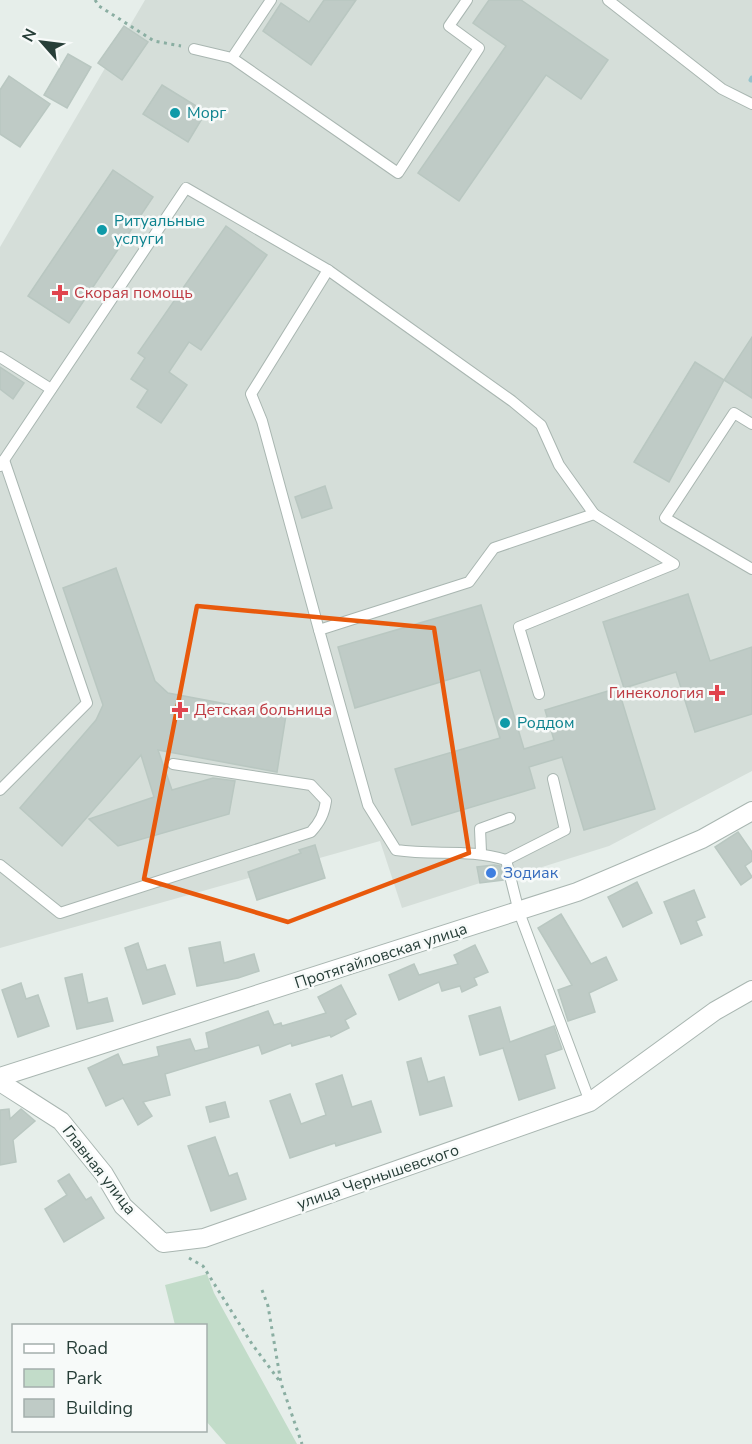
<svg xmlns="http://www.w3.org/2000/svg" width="752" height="1444" font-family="'Nunito Sans',sans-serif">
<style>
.built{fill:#d5ded9}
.green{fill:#c2dcc9}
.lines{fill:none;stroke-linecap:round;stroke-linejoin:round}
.stream{stroke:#95c4cd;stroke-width:5}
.building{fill:#bfcbc6;stroke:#b9c7c1;stroke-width:1.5}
.service-casing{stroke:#a9b6b1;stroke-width:12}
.minor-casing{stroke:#a9b6b1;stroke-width:20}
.path{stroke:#8aaea2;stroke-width:3;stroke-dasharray:3 4.5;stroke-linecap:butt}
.service{stroke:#fff;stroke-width:10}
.minor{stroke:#fff;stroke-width:18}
.marked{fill:none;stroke:#e8590c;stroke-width:4.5;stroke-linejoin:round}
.culture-dot{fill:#0f9aa8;stroke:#f7faf9;stroke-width:2}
.health-dot{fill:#e0444e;stroke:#f7faf9;stroke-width:2}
.shop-dot{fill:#3f7fe0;stroke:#f7faf9;stroke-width:2}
.labels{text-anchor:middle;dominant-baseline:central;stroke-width:5;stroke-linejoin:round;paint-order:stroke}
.culture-label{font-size:16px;fill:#0d838f;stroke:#f7faf9;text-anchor:start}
.health-label{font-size:16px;fill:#be3a42;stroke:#f7faf9;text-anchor:start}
.shop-label{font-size:16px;fill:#366cbe;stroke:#f7faf9;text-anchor:start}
.street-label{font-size:16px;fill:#273e38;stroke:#f7faf9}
</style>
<rect width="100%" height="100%" fill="#e6eeea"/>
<path class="built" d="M145 0H752V771L609 846 504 879 480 883 402 908 380 841 0 948V247Z"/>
<path class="green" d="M207 1274 214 1293 297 1444H226L206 1421V1326L175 1325 165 1285Z"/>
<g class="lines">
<path class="stream" d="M751 80 752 78"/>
</g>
<g class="building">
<path d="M324 0H356L311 65 263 31 281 3 309 22Z"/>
<path d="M489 0H521L608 60 581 99 546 75 459 201 418 173 506 46 473 23Z"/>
<path d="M124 26 148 42 122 80 98 63Z"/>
<path d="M68 54 91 67 67 108 44 95Z"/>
<path d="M9 76 50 104 20 147 0 134V90Z"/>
<path d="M162 85 206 112 188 142 143 114Z"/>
<path d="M113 170 153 197 69 323 28 296Z"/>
<path d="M226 226 267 255 201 350 189 342 169 372 187 385 161 423 137 407 148 390 131 379 145 358 138 353Z"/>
<path d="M752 337V398L724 380Z"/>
<path d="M695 362 724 380 669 482 634 462Z"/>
<path d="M0 367 24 383 13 399 0 389Z"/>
<path d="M325 486 332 508 302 518 295 497Z"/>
<path d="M116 568 155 681 168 693 286 715 277 772 158 750 172 790 213 778 235 781 229 814 118 846 89 819 154 797 141 755 62 846 20 808 96 720 103 705 63 588Z"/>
<path d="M688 594 710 661 752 647V714L695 732 676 672 624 688 603 622Z"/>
<path d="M481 605 524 749 554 740 545 710 618 688 655 809 584 830 562 757 529 767 535 788 412 825 395 769 500 738 480 670 355 708 338 647Z"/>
<path d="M738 832 752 852V861L745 866 752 877 741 885 715 847Z"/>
<path d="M315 845 325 878 257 900 248 872 301 853 299 850Z"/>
<path d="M494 865 500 866 503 880 480 883 477 867Z"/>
<path d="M637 882 652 913 623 927 608 897Z"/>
<path d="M694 890 705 917 696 921 702 935 681 944 664 902Z"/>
<path d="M561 914 591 964 606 957 617 980 589 993 595 1012 568 1021 558 990 572 985 538 928Z"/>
<path d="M220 942 224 963 254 954 259 971 238 978 197 986 189 948Z"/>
<path d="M138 943 147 970 165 965 175 994 143 1004 125 948Z"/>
<path d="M475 945 488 972 474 978 477 985 462 992 460 986 442 991 439 982 399 1000 389 975 414 964 419 975 458 964 454 955Z"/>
<path d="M82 974 88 1003 107 998 113 1021 77 1029 65 978Z"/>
<path d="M21 983 26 999 38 995 49 1026 18 1037 2 990Z"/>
<path d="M341 985 356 1014 345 1020 349 1028 331 1037 330 1035 292 1046 291 1043 262 1054 259 1045 165 1074 170 1095 143 1102 152 1116 138 1125 123 1098 106 1106 88 1068 118 1054 123 1065 159 1056 157 1047 190 1039 195 1051 209 1048 206 1033 268 1011 274 1025 281 1023 282 1026 326 1013 318 997Z"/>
<path d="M500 1007 510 1042 554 1026 562 1049 545 1055 555 1088 519 1100 503 1048 480 1055 469 1016Z"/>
<path d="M421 1058 428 1082 444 1077 452 1106 420 1115 407 1062Z"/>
<path d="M342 1075 352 1107 371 1101 381 1132 336 1146 335 1143 290 1158 270 1101 290 1094 301 1124 326 1115 316 1084Z"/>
<path d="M225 1102 229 1117 210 1122 206 1107Z"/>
<path d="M9 1109 10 1119 21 1109 35 1121 13 1140 16 1162 0 1165V1110Z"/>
<path d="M215 1137 229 1176 237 1173 246 1199 211 1211 188 1146Z"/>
<path d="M69 1174 86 1200 91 1197 104 1218 64 1242 45 1209 67 1195 58 1181Z"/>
</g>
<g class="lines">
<defs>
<g id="service">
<path d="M608 0 722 89 752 104"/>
<path d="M194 49 232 58 271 0"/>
<path d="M232 58 398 173 479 48 449 26 467 0"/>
<path d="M0 357 51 389"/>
<path d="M752 424 734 413 665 518 752 569"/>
<path d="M0 466 186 188 328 270 512 401 541 425 559 465 594 514"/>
<path d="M319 630 262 421 251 394 328 270"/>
<path d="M539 694 519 627 674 564 594 514 494 548 469 582 319 630 368 805 396 850C435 856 468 848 506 860L519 912 590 1102"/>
<path d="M0 790 87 703 4 460"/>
<path d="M481 852 480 829 510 818"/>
<path d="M506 860 565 830 553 779"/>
<path d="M0 865 60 913 311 832C320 822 324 814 326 801L311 785 173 764"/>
</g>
<g id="minor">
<path d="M0 1077 577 892 702 839 752 811"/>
<path d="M0 1082 61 1121 104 1174 123 1206 163 1243 204 1238 590 1102 715 1011 752 990"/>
</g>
</defs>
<use href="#service" class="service-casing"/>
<use href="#minor" class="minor-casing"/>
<g class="path">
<path d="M95 0 99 6 154 41 181 46"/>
<path d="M189 1258 203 1266 252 1344 281 1383"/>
<path d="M262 1290 268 1306 281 1383 302 1444"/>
</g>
<use href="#service" class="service"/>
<use href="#minor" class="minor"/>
</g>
<path class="marked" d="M197 606 434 628 469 853 288 922 144 879Z"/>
<g class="culture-dot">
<circle cx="175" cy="113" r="6"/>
<circle cx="102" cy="230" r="6"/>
<circle cx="505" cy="723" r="6"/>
</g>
<g class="health-dot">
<path d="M57 284h6v6h6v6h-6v6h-6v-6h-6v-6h6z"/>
<path d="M714 684h6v6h6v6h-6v6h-6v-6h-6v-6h6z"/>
<path d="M177 701h6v6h6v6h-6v6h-6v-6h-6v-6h6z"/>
</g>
<circle class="shop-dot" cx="491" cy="873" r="6"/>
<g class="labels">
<g class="culture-label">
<text x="187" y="113">Морг</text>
<text x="114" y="221">Ритуальные<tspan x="114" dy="18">услуги</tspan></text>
<text x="517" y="723">Роддом</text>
</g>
<g class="health-label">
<text x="74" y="293">Скорая помощь</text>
<text x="704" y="693" text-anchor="end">Гинекология</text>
<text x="194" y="710">Детская больница</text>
</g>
<g class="shop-label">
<text x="503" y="873">Зодиак</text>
</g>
<g class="street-label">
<text transform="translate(381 956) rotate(-18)">Протягайловская улица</text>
<text transform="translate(99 1170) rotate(52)">Главная улица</text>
<text transform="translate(378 1177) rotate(-19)">улица Чернышевского</text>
</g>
</g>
<rect x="12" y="1324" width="195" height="108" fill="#f7faf9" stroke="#a4afac" stroke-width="1.5"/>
<rect x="24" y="1344" width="30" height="9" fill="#ffffff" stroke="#a4afac" stroke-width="1.5"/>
<text x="66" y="1354" font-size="18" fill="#273e38">Road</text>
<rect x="24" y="1369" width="30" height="18" fill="#c2dcc9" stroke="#a4afac" stroke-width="1.5"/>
<text x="66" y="1384" font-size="18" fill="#273e38">Park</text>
<rect x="24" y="1399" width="30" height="18" fill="#bfcbc6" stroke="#a4afac" stroke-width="1.5"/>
<text x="66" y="1414" font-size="18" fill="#273e38">Building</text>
<g transform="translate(42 42) rotate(298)" stroke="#f7faf9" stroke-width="4.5" paint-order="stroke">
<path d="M0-4.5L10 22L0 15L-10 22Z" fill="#273e38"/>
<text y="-9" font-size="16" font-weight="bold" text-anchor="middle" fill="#273e38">N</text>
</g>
</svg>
